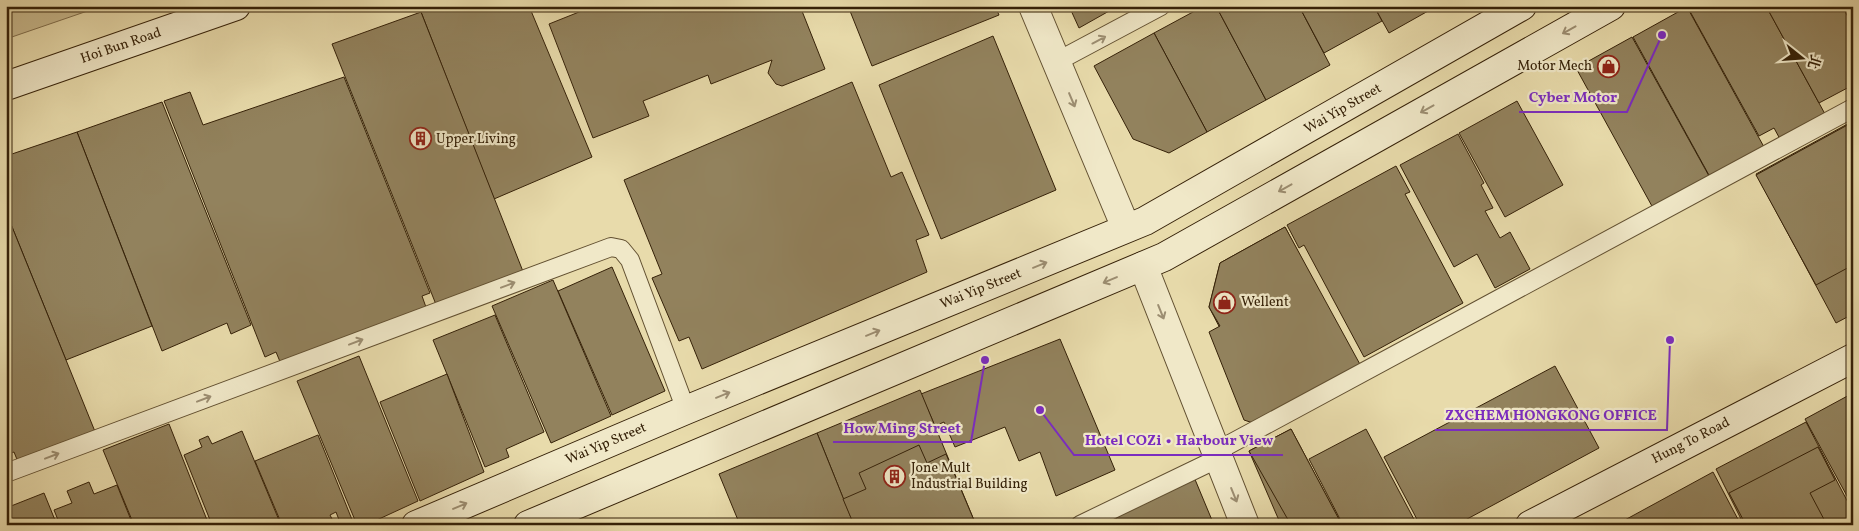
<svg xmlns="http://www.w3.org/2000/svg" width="1859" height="531" font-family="Vollkorn,'Noto Serif TC',serif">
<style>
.park{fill:#cabb8f;stroke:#806e4c}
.building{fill:#92825d;stroke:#352108}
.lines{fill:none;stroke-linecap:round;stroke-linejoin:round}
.lane-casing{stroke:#625031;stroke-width:20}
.street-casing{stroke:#625031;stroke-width:30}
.secondary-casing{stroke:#352108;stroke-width:30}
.lane{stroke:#f0e8c8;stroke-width:18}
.street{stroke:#f0e8c8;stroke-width:28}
.secondary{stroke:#f0e8c8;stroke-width:28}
.oneway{stroke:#9c8e72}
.labels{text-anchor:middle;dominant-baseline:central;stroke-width:4.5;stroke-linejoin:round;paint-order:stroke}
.street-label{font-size:14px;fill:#352108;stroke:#f0e8c8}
.poi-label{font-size:14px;fill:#352108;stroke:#f0e8c8;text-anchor:start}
.leader{fill:none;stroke:#7b2cbf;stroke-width:2}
.callout-dot{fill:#7b2cbf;stroke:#f0e8c8;stroke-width:2}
.callout-label{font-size:15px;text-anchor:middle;font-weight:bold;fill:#7b2cbf;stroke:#f0e8c8;stroke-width:4.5;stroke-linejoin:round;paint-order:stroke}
</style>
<rect width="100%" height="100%" fill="#e8dbab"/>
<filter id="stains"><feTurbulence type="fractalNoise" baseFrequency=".004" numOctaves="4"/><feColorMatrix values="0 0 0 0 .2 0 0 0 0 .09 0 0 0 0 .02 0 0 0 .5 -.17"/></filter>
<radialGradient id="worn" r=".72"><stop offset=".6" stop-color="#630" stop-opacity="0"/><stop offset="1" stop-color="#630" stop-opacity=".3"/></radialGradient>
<path class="park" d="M6 6H102L6 39Z"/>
<g class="building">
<path d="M436 6H529L592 157 494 199 421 12Z"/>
<path d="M594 6H800L825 69 782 86 776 84 768 73 772 60 711 84 708 75 643 101 649 116 593 138 549 24Z"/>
<path d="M848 6H995L999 15 872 66Z"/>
<path d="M1069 6H1118L1079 28Z"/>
<path d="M1204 6H1216L1266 100 1207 132 1154 33Z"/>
<path d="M1216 6H1299L1330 65 1266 100Z"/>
<path d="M1299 6H1374L1382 21 1324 53Z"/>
<path d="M1374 6H1437L1389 33Z"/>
<path d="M1687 6H1766L1825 114 1780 139 1774 128 1759 136Z"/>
<path d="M1766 6H1842L1853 26V85L1819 103Z"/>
<path d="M1844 6H1853V23Z"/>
<path d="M1844 6H1853V23Z"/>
<path d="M1687 7 1764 147 1710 177 1633 37Z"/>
<path d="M421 12 524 274 437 307 332 44Z"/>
<path d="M1154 33 1207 132 1169 153 1133 139 1094 66Z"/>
<path d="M993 36 1056 190 941 239 879 85Z"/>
<path d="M1632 37 1709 176 1653 208 1576 68Z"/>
<path d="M344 77 430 293 422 296 427 310 281 364 276 352 265 357 164 101 190 92 203 125Z"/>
<path d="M852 82 891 177 902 172 929 235 916 240 927 272 702 369 689 337 679 341 652 278 662 274 624 180Z"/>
<path d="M1517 101 1563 185 1505 217 1459 133Z"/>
<path d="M162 102 251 325 231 334 227 323 162 351 77 132Z"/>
<path d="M1853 121V314L1836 323 1756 174Z"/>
<path d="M1853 122V265L1816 285 1756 175Z"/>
<path d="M77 132 152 326 66 360 6 212V156Z"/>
<path d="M1458 134 1484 183 1481 185 1493 208 1485 211 1500 238 1510 232 1530 269 1495 288 1477 254 1454 267 1400 165Z"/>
<path d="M1396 166 1410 192 1405 194 1463 303 1364 357 1304 245 1299 248 1287 225Z"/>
<path d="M6 212 96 434 18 462 14 452 6 455Z"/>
<path d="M1285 227 1320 293 1304 302 1296 288 1273 300 1315 381 1262 409 1209 307 1220 263Z"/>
<path d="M1285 227 1362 368 1256 424 1244 420 1209 332 1220 326 1209 307 1220 263Z"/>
<path d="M612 267 665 391 612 415 558 291Z"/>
<path d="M553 280 611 416 551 443 492 306Z"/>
<path d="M495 315 544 432 506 449 509 457 485 467 433 340Z"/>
<path d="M1060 339 1115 470 1056 496 1040 452 1019 461 1005 427 955 447 944 422 935 426 921 394Z"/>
<path d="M359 356 418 501 366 525H357L297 381Z"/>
<path d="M1555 366 1599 448 1456 525H1420L1384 457Z"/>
<path d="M447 374 484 472 420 501 380 402Z"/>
<path d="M920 390 976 525H854L817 433Z"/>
<path d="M1853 393V507L1805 419Z"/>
<path d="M1806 422 1853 512V525H1744L1716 469Z"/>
<path d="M169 424 209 525H134L103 450Z"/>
<path d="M1291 429 1342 525H1281L1249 451Z"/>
<path d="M1291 429 1342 525H1291L1249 451Z"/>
<path d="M1366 429 1417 525H1343L1309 459Z"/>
<path d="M242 431 281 525H212L184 455 202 447 199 440 208 436 212 444Z"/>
<path d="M817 433 854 525H740L719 474Z"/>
<path d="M318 435 353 522 341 525 336 512 330 515 335 525H282L255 461Z"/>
<path d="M919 445 927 463 946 454 976 525H854L843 499 866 489 859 473Z"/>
<path d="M1818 447 1835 480 1810 493 1827 525H1746L1729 493Z"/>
<path d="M1713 472 1741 525H1625L1623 521Z"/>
<path d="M1194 477 1214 525H1119L1115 515Z"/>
<path d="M89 482 94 494 117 485 133 525H60L54 510 72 503 67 491Z"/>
<path d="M44 493 57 525H6V508Z"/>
</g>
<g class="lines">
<defs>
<g id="lane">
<path d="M1056 62 1161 6"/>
<path d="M1217 451 1853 108"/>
<path d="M6 473 611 247 621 249 630 260 686 410"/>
<path d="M1080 525 1219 458"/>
</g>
<g id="street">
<path d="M1033 6 1126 228"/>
<path d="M1143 266 1245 525"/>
</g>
<g id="secondary">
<path d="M6 86 236 6"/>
<path d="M416 525 686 410 1145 221 1522 6"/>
<path d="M528 525 1164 257 1611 6"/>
<path d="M1530 525 1853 358"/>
</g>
</defs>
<use href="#lane" class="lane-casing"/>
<use href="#street" class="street-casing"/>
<use href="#secondary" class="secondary-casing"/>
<use href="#lane" class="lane"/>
<use href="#street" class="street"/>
<use href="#secondary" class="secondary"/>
</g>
<defs><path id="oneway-shaft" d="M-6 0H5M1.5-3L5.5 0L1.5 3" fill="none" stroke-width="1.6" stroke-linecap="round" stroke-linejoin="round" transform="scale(1.25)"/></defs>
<g class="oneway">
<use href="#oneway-shaft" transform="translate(1569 30) rotate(151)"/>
<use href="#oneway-shaft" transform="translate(1099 40) rotate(-28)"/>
<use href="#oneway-shaft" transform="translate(1072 100) rotate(67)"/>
<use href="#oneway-shaft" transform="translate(1427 109) rotate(151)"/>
<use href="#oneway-shaft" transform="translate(1285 188) rotate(151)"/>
<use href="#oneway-shaft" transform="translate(1040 265) rotate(-22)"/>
<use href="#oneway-shaft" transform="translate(1110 280) rotate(157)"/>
<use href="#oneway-shaft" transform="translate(508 285) rotate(-21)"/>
<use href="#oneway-shaft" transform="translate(1161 312) rotate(68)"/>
<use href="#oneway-shaft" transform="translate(873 333) rotate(-22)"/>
<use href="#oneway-shaft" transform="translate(356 342) rotate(-21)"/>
<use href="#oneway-shaft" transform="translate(723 395) rotate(-22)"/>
<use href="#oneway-shaft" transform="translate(204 399) rotate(-21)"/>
<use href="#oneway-shaft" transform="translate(52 456) rotate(-21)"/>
<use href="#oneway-shaft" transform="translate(1234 495) rotate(68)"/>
<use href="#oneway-shaft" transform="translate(460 506) rotate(-23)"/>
</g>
<defs>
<symbol id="shop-ring" viewBox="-11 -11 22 22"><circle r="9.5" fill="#f0e8c8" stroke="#8f2418" stroke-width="1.5"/><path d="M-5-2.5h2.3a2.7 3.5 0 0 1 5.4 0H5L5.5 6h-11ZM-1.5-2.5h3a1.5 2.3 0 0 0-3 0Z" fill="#8f2418"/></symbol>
<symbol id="building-ring" viewBox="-11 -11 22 22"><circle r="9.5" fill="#f0e8c8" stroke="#8f2418" stroke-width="1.5"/><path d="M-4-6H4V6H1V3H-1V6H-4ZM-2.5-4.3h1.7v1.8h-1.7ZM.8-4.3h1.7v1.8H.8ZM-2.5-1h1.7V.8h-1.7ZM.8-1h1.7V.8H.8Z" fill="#8f2418"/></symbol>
</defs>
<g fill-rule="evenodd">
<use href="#shop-ring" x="1596" y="54" width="25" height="25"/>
<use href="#building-ring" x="408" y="126" width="25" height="25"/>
<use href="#shop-ring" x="1212" y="290" width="25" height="25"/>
<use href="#building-ring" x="882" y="464" width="25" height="25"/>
</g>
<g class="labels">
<g class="street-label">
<text transform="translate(121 46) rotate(-19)">Hoi Bun Road</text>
<text transform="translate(1343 109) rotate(-30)">Wai Yip Street</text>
<text transform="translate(981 289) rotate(-22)">Wai Yip Street</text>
<text transform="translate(1691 441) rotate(-27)">Hung To Road</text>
<text transform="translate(606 444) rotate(-23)">Wai Yip Street</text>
</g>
<g class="poi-label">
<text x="1592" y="66" text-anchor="end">Motor Mech</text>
<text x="436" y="139">Upper Living</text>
<text x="1241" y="302">Wellent</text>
<text x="911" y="468">Jone Mult<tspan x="911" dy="16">Industrial Building</tspan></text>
</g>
</g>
<path class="leader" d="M1662 35L1627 112H1519M1670 340L1667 430H1435M985 360L971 442H833M1040 410L1074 455H1283"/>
<g class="callout-dot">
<circle cx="1662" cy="35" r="5"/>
<circle cx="1670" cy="340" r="5"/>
<circle cx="985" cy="360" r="5"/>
<circle cx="1040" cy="410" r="5"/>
</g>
<g class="callout-label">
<text x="1573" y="102">Cyber Motor</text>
<text x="1551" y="420">ZXCHEM HONGKONG OFFICE</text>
<text x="902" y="433">How Ming Street</text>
<text x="1179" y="445">Hotel COZi ∙ Harbour View</text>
</g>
<rect width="1859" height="531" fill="none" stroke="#e8dbab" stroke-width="25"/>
<rect x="8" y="8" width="1844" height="516" fill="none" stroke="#352108" stroke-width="2.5"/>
<rect x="12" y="12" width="1834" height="506" fill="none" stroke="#352108"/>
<g transform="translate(1802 58) rotate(107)" stroke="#f0e8c8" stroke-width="4" paint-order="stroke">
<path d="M0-4L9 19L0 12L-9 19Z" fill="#352108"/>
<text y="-8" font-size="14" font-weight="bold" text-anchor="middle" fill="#352108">北</text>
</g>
<rect width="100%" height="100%" filter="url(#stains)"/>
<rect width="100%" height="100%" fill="url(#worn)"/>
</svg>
